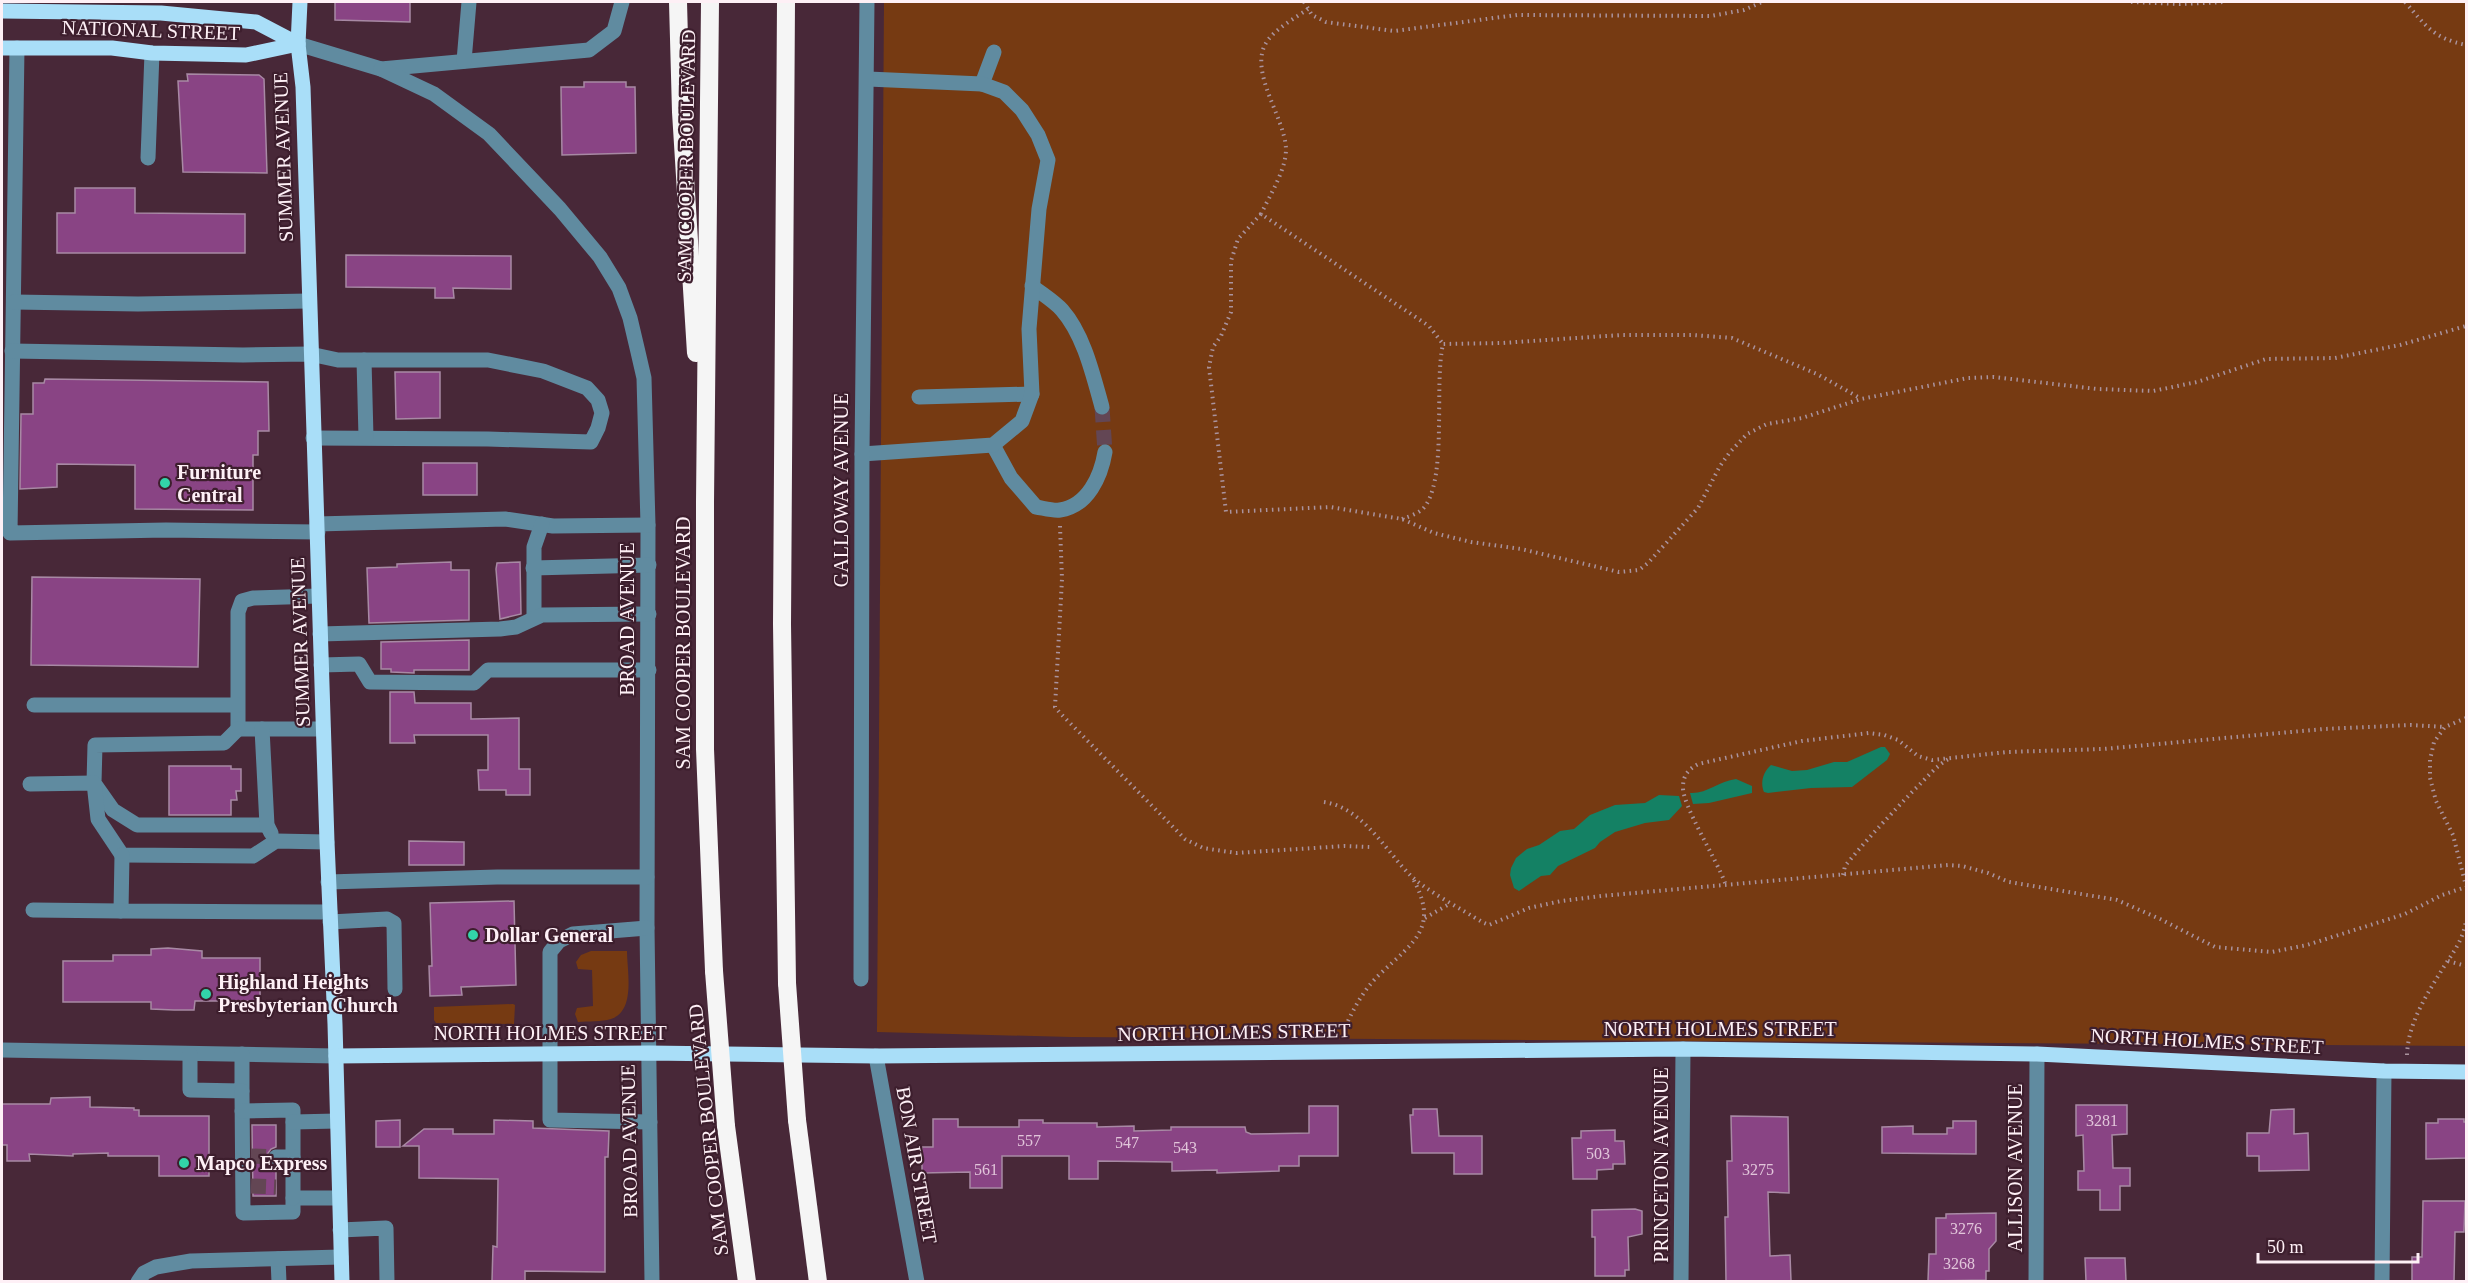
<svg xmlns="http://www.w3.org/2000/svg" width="2468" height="1283" font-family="'Times New Roman',serif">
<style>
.green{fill:#763a12}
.water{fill:#148164}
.building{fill:#894484;stroke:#a889a4;stroke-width:1.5}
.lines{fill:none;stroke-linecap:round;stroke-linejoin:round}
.minor-tunnel{stroke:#634654;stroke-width:15;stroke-dasharray:15 8;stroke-linecap:butt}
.path{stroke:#aa939e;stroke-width:4;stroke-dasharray:1.5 4.5;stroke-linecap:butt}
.minor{stroke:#608ba0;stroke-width:15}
.major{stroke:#a9def8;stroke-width:15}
.highway{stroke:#f5f5f5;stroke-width:18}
.highway-bridge{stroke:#f5f5f5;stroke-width:18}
.poi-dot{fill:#32d4a9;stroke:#3d1e2d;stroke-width:2}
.labels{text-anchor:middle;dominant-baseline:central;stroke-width:4.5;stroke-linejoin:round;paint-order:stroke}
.number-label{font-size:16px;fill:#e1c5da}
.street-label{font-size:20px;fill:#fef0f6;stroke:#3d1e2d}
.poi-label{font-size:20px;font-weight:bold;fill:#fef0f6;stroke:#3d1e2d;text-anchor:start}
</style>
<rect width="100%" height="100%" fill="#482838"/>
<g class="green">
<path d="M884 2H2466V1046L1071 1037 877 1032Z"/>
<path d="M591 951H627C627 971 636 1011 611 1019 601 1022 589 1021 578 1022L575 1014 577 1008 593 1006 592 970 578 969 576 962 581 955Z"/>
<path d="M513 1004 515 1005 514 1024 436 1023 434 1020V1007Z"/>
</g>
<g class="water">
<path d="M1881 747H1885L1890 754 1887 760 1852 787 1811 788 1768 793 1764 792C1760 783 1763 772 1771 765L1792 771 1807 770 1834 762H1847Z"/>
<path d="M1736 779 1752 786V793L1709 803 1693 804 1690 793C1707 794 1719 781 1736 779Z"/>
<path d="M1659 795 1679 796 1682 806 1669 820 1645 823 1615 832 1600 842 1595 848 1558 866 1550 875 1541 876 1519 891 1514 888 1510 875 1511 868 1516 858 1527 849 1539 845 1560 831 1574 829 1590 815 1615 805 1645 803Z"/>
</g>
<g class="building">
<path d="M335 2H410V22L335 20Z"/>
<path d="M187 74 259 75 264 79 267 173 183 172 178 81H188Z"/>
<path d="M584 82H626V87H635L636 153 562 155 561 87H584Z"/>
<path d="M75 188H135V213L245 214V253H57V213H75Z"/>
<path d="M346 255 511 256V289L453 288 454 298H435V288L346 287Z"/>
<path d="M395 372H440V418L396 419Z"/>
<path d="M45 379 268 382 269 431H258V455H253V510L135 509V465L57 464V487L20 489 21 414H33V383H44Z"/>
<rect x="423" y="463" width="54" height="32"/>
<path d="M451 562V570H469V620L369 623 367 568 397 567V564Z"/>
<path d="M520 562 521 614 500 619 496 569 497 563Z"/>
<path d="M32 577 200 579 198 667 31 665Z"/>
<path d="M469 640V670H414V673L391 672V669H381V642Z"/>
<path d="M390 692H414L415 703H471V719L519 718V769H530V795H506V790H479L478 770H488V735H414L415 743H390Z"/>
<path d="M169 766H231V769H241V791H236L237 800H231V815H169Z"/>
<path d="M409 841 464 842V865H409Z"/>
<path d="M514 901 516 985 461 987 462 995 430 996 429 966H432L430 903Z"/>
<path d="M168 948 202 951V958H260V1001H195L194 1010H174L151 1009V1002H63V961H113V955H151V949Z"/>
<path d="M90 1097V1107L134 1108V1110H139V1116H209V1176H159V1156H108V1153L73 1154V1156L29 1154 30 1161H7V1145H2V1104H50L51 1098Z"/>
<path d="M2076 1105H2127V1134L2112 1135 2113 1168H2130V1186H2120V1210H2100V1190H2078V1171H2084L2083 1135 2076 1136Z"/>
<path d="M1309 1106H1338V1156H1299V1166H1279V1171L1217 1173V1170L1172 1171V1162L1098 1161V1179H1069V1156H1002V1188H970V1172L922 1173V1147H933V1119H958V1127H1019V1120H1043V1123H1097V1127L1134 1126V1131L1171 1130V1127H1245L1246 1132 1251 1134 1309 1133Z"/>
<path d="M1413 1109H1437L1439 1136H1482V1174H1454V1153H1412L1410 1115H1413Z"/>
<path d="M2294 1109V1134L2308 1133 2309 1170 2259 1171V1156H2247V1133H2269L2271 1110Z"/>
<path d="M1731 1116 1788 1117 1789 1193 1768 1192 1770 1256 1790 1255 1791 1281H1726L1725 1217H1728L1727 1161H1732Z"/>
<path d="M2438 1119H2464V1122H2466V1158L2426 1159V1123H2438Z"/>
<path d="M400 1120V1147H376V1121Z"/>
<path d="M494 1120 533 1121V1128L609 1131 608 1157H605V1272L525 1271V1281H492L493 1246 497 1247 498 1179 419 1178V1146H403L424 1129H453V1134H494Z"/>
<path d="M1953 1121H1976V1154L1882 1153V1127L1913 1126V1134H1947V1128H1953Z"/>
<path d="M252 1125H276V1147L271 1149 266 1156 268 1162 276 1167V1196H253Z"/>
<path d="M1615 1130V1141H1624L1625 1164H1613V1169L1597 1170V1179H1573L1572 1138H1581V1131Z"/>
<path d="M2423 1201H2465L2464 1232H2455L2454 1281H2412V1257H2422Z"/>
<path d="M1635 1209 1642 1211V1234L1628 1237 1629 1270H1625V1276H1595V1237H1592V1210Z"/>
<path d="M1996 1213V1241L1989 1249V1271H1986V1280L1928 1281 1929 1254H1936V1218H1946V1214Z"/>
<path d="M2085 1258H2125L2126 1281H2086Z"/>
</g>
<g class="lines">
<g class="minor-tunnel">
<path d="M1102 407 1105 452"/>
<path d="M251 1156 276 1157"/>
<path d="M251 1186 276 1187"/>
</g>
<g class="path">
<path d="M1304 2 1312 15 1326 22 1394 31 1517 15 1711 16 1744 10 1762 2"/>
<path d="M2131 2 2180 4 2225 2"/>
<path d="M2405 2C2426 26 2433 38 2466 45"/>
<path d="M1308 9C1295 18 1277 28 1268 40 1246 69 1285 117 1286 149 1286 170 1270 195 1261 214L1429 326 1443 344"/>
<path d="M1261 214 1238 239 1231 261V312L1221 336 1213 347 1209 367 1226 512 1330 507 1402 519 1434 533 1471 542 1521 549 1619 572 1639 570 1648 563 1698 508 1720 466 1730 452 1747 434 1767 424 1802 418 1861 399 1968 378 1994 377 2097 389 2153 391 2197 382 2266 359 2335 358 2400 345 2466 326"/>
<path d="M1402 519C1410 516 1421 513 1426 505 1447 472 1434 385 1443 344L1502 343 1621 335H1693L1732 338 1817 374 1860 398"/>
<path d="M1060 526 1062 579 1055 707 1060 713 1185 839 1203 848 1236 853 1345 846 1371 847"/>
<path d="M2466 718 2445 727 2434 742 2430 760V778L2436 801 2453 835 2466 886"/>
<path d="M1324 802C1363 808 1385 850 1411 876 1427 891 1463 910 1482 922L1489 925 1529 908 1561 901 1601 896 1948 865 1962 866 1988 873 2009 882 2117 900 2160 919 2215 947 2272 952 2307 945 2405 914 2442 895 2466 887"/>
<path d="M1843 875 1845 866C1867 839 1891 814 1915 789 1926 779 1937 764 1951 758"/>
<path d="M1725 883C1717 860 1682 805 1683 787 1683 775 1689 769 1698 764L1802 741 1869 733 1884 735 1898 740 1918 756 1932 760 2007 752 2103 749 2324 729 2411 725 2445 727"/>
<path d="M1425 918 1451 903"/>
<path d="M2448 961 2466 966"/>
<path d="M1348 1021C1356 1004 1366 987 1380 974 1415 941 1440 927 1412 877"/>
<path d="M2407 1055C2408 1025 2424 999 2440 973 2450 956 2464 941 2466 919"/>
</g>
<g class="minor">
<path d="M298 44 381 69 589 50 614 31 622 2"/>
<path d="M17 48 10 533 166 530 318 532"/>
<path d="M464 61 469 2"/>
<path d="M381 69 434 94 489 134 560 209 600 257 619 288 630 318 638 352 644 378 648 525 647 928 652 1282"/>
<path d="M982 84 994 52"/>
<path d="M148 158 152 53"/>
<path d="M1032 286C1042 294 1054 301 1062 310 1084 335 1093 375 1102 407"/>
<path d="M14 302 138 304 309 301"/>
<path d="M12 351 243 355 310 354 338 360H488L543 371 587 388 598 400 602 413 598 428 591 442 488 439 313 438"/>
<path d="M364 360 366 437"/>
<path d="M919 397 1032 394"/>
<path d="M993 445 1011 478 1036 507C1043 508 1053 511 1060 510 1088 506 1101 476 1105 452"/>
<path d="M862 454 993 445 1022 421 1032 394 1029 329 1039 209 1048 160 1038 135 1022 110 1004 92 982 84 868 79"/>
<path d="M317 524 505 519 553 526 648 525"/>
<path d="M533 568 649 565"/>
<path d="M318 596 253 598 242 601 238 612V729H323"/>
<path d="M534 618V547L542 524"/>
<path d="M320 634 500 629 516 627 542 615 649 614"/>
<path d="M321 665 359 664 370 682 474 683 488 670H649"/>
<path d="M34 705H237"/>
<path d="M238 729 224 743 95 745 94 783 113 810 137 825H267"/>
<path d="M262 729 267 825 271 833"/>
<path d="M30 784 94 783 98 819 122 855 253 856 276 841 327 842"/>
<path d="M122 855 121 911 330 912"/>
<path d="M328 882 497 877H647"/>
<path d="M33 910 121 911"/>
<path d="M330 922 387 919 394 923 395 989"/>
<path d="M647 928 573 934 559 941 550 952V1120L650 1122"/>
<path d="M861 979 862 454 867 2"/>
<path d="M2 1050 336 1056"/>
<path d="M190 1054V1090L242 1091V1054"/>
<path d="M876 1056 917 1282"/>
<path d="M242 1091 243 1213 293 1212V1198H339"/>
<path d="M242 1111 293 1110V1198"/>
<path d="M293 1122 337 1121"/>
<path d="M276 1157H293"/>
<path d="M340 1230 386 1228 387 1282"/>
<path d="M278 1259 279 1282"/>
<path d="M138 1282 144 1273 156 1267 191 1261 341 1257"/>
<path d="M1681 1282 1683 1049"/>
<path d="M2036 1282 2037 1054"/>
<path d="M2382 1282 2384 1071"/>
</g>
<g class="major">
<path d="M300 2 298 44 303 87 327 842 335 1024 342 1282"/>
<path d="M2 11 161 13 256 22 298 44"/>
<path d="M2 48H112L152 53 246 55 298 44"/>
<path d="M336 1056 649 1053 876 1056 1683 1049 2037 1054 2384 1071 2466 1072"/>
</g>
<g class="highway">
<path d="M678 2 681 112 696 353"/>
<path d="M710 2 705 502V749L714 971"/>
<path d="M786 2 782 624 787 983"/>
<path d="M797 1120 818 1282"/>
<path d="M726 1126 747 1282"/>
</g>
<g class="highway-bridge">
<path d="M714 971 726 1126"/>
<path d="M787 983 797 1120"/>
</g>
</g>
<g class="poi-dot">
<circle cx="165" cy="483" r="6"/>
<circle cx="473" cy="935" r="6"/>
<circle cx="206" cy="994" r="6"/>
<circle cx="184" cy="1163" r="6"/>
</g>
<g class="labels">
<g class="number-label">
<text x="2102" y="1120">3281</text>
<text x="1029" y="1140">557</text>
<text x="1127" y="1142">547</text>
<text x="1185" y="1147">543</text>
<text x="1598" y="1153">503</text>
<text x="986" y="1169">561</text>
<text x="1758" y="1169">3275</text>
<text x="1966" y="1228">3276</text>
<text x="1959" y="1263">3268</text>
</g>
<g class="street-label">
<text transform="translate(151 30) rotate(2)">NATIONAL STREET</text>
<text transform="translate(686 156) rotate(-89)">SAM COOPER BOULEVARD</text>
<text transform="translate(283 157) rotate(-92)">SUMMER AVENUE</text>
<text transform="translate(841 490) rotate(-90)">GALLOWAY AVENUE</text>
<text transform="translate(627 619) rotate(-90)">BROAD AVENUE</text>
<text transform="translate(300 642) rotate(-92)">SUMMER AVENUE</text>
<text transform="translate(683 643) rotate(-90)">SAM COOPER BOULEVARD</text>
<text x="1720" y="1029">NORTH HOLMES STREET</text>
<text transform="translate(1234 1032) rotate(-1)">NORTH HOLMES STREET</text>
<text x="550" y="1033">NORTH HOLMES STREET</text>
<text transform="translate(2207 1041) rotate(3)">NORTH HOLMES STREET</text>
<text transform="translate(708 1130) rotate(-96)">SAM COOPER BOULEVARD</text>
<text transform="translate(629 1141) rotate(-91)">BROAD AVENUE</text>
<text transform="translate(917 1165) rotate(80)">BON AIR STREET</text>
<text transform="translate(1661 1165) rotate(-90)">PRINCETON AVENUE</text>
<text transform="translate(2015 1168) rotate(-90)">ALLISON AVENUE</text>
</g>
<g class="poi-label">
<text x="177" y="472">Furniture<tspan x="177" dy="23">Central</tspan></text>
<text x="485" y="935">Dollar General</text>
<text x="218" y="982">Highland Heights<tspan x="218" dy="23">Presbyterian Church</tspan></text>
<text x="196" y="1163">Mapco Express</text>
</g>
</g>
<rect width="2468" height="1283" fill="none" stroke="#fef0f6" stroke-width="6"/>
<path d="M2258 1253v9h160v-9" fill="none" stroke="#fef0f6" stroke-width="3"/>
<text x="2267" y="1253" font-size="18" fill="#fef0f6" stroke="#3d1e2d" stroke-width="4.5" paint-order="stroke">50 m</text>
</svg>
